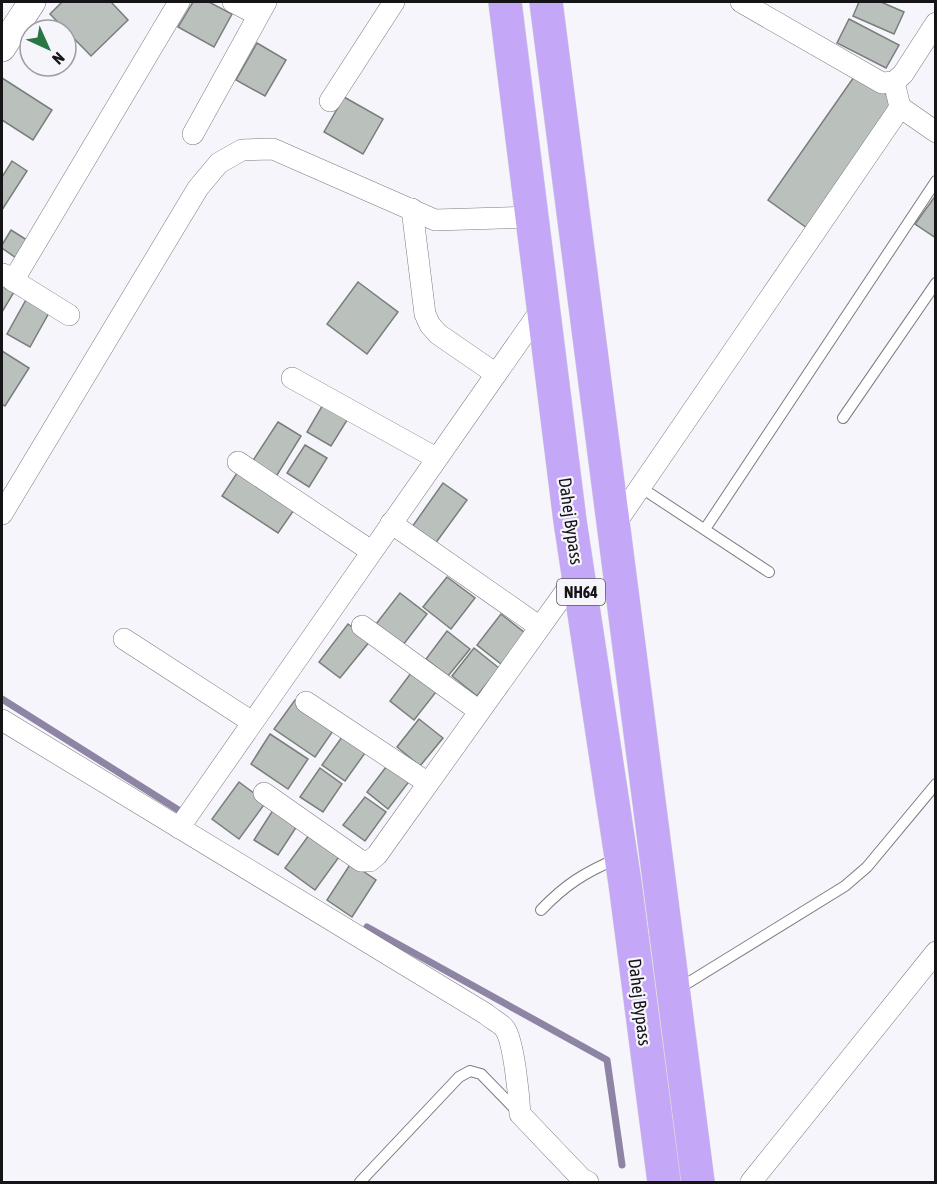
<svg xmlns="http://www.w3.org/2000/svg" width="937" height="1184" font-family="'Asap Condensed',sans-serif">
<style>
.lines{fill:none;stroke-linecap:round;stroke-linejoin:round}
.stream{stroke:#8e84a4;stroke-width:7}
.building{fill:#bac0bc;stroke:#787e7a;stroke-width:1.5}
.service-casing{stroke:#7d7b81;stroke-width:12}
.minor-casing{stroke:#7d7b81;stroke-width:22}
.tertiary-casing{stroke:#7d7b81;stroke-width:28}
.trunk-casing{stroke:#d5d5d5;stroke-width:34}
.service{stroke:#fff;stroke-width:10}
.minor{stroke:#fff;stroke-width:21}
.tertiary{stroke:#fff;stroke-width:27}
.trunk{stroke:#c4a8f7;stroke-width:33}
.labels{text-anchor:middle;dominant-baseline:central;stroke-width:4.5;stroke-linejoin:round;paint-order:stroke}
.shield{fill:#f7f5fc;stroke:#59585c;stroke-width:1.5}
.shield-label{font-size:16px;font-weight:bold;fill:#151517}
.street-label{font-size:18px;fill:#151517;stroke:#f7f5fc}
</style>
<rect width="100%" height="100%" fill="#f7f5fc"/>
<g class="lines">
<g class="stream">
<path d="M2 699 180 811"/>
<path d="M367 927 607 1060 622 1165"/>
</g>
</g>
<g class="building">
<path d="M62 2H111L128 20 91 56 50 14Z"/>
<path d="M193 2H209L232 14 214 47 178 27Z"/>
<path d="M859 2H881L904 12 894 34 853 16Z"/>
<path d="M849 19 899 45 886 68 837 43Z"/>
<path d="M257 43 286 60 265 96 236 80Z"/>
<path d="M856 74 896 101 807 228 768 200Z"/>
<path d="M2 78 52 110 33 140 2 120Z"/>
<path d="M344 97 383 119 363 154 324 132Z"/>
<path d="M12 161 27 171 2 210V177Z"/>
<path d="M936 195V238L915 224Z"/>
<path d="M11 230 27 240 16 258 2 248V245Z"/>
<path d="M358 282 398 312 367 354 327 324Z"/>
<path d="M2 285 14 292 2 312Z"/>
<path d="M27 298 50 311 30 347 7 334Z"/>
<path d="M2 351 29 368 5 406 2 404Z"/>
<path d="M325 401 349 417 331 446 307 432Z"/>
<path d="M278 422 301 436 274 480 250 465Z"/>
<path d="M305 445 327 458 309 487 287 473Z"/>
<path d="M239 470 296 507 278 533 222 496Z"/>
<path d="M443 483 467 500 435 544 412 527Z"/>
<path d="M447 577 475 598 451 629 423 607Z"/>
<path d="M400 593 427 614 403 645 376 624Z"/>
<path d="M501 614 525 633 501 664 477 645Z"/>
<path d="M348 624 370 641 340 678 319 662Z"/>
<path d="M447 631 470 649 448 676 426 659Z"/>
<path d="M474 648 499 668 477 696 452 676Z"/>
<path d="M411 673 436 692 414 720 390 701Z"/>
<path d="M295 700 335 728 315 757 274 729Z"/>
<path d="M419 719 443 738 420 766 397 747Z"/>
<path d="M270 734 308 759 288 789 251 764Z"/>
<path d="M342 737 365 753 345 781 322 765Z"/>
<path d="M389 763 411 779 388 809 367 792Z"/>
<path d="M320 768 342 784 323 812 300 797Z"/>
<path d="M239 782 266 802 239 839 212 819Z"/>
<path d="M365 797 386 812 365 841 343 825Z"/>
<path d="M275 807 299 823 278 855 254 840Z"/>
<path d="M309 835 339 857 315 890 285 868Z"/>
<path d="M351 863 376 880 352 917 327 900Z"/>
</g>
<g class="lines">
<defs>
<g id="service">
<path d="M843 418 936 283"/>
<path d="M640 487 769 572"/>
<path d="M705 529 936 181"/>
<path d="M541 910C566 884 584 873 618 858"/>
<path d="M678 989 845 886 867 867 936 784"/>
<path d="M360 1182 459 1077 470 1071 481 1074 518 1112"/>
</g>
<g id="minor">
<path d="M233 2 258 15"/>
<path d="M741 2 882 83 894 82 903 74 936 23"/>
<path d="M330 101 394 2"/>
<path d="M900 107 936 132"/>
<path d="M193 134 266 2"/>
<path d="M412 209 425 314 430 325 438 334 496 374"/>
<path d="M3 274 69 315"/>
<path d="M13 281 179 2"/>
<path d="M292 378 436 458"/>
<path d="M238 462 371 551"/>
<path d="M2 514 198 188 219 163 242 150 273 149 435 220 532 217"/>
<path d="M391 523 540 627"/>
<path d="M613 527 895 115 900 107 894 82"/>
<path d="M362 626 479 711"/>
<path d="M124 639 252 722"/>
<path d="M306 702 428 783"/>
<path d="M2 720 486 1014C491 1019 501 1023 505 1029 514 1042 519 1097 520 1114L582 1179 588 1182"/>
<path d="M264 793 361 861H370L377 855 578 574"/>
<path d="M179 828 543 307"/>
<path d="M751 1182 936 952"/>
</g>
<path id="tertiary" d="M2 48 32 2"/>
<g id="trunk">
<path d="M505 2 570 521 625 883 664 1182"/>
<path d="M546 2 698 1182"/>
</g>
</defs>
<use href="#service" class="service-casing"/>
<use href="#minor" class="minor-casing"/>
<use href="#tertiary" class="tertiary-casing"/>
<use href="#trunk" class="trunk-casing"/>
<use href="#service" class="service"/>
<use href="#minor" class="minor"/>
<use href="#tertiary" class="tertiary"/>
<use href="#trunk" class="trunk"/>
</g>
<g class="labels">
<rect class="shield" x="557" y="579" width="48" height="26" rx="4.5"/>
<g class="shield-label">
<text x="581" y="592">NH64</text>
</g>
<g class="street-label">
<text transform="translate(571 521) rotate(82)">Dahej Bypass</text>
<text transform="translate(640 1002) rotate(83)">Dahej Bypass</text>
</g>
</g>
<rect width="937" height="1184" fill="none" stroke="#151517" stroke-width="6"/>
<g transform="translate(48 48) rotate(135)"><circle r="28" fill="#f7f5fc" stroke="#9d9ba0" stroke-width="1.5"/>
<path d="M0-4.5L10 22L0 15L-10 22Z" fill="#297645"/>
<text y="-9" font-size="16" font-weight="bold" text-anchor="middle" fill="#151517">N</text>
</g>
</svg>
